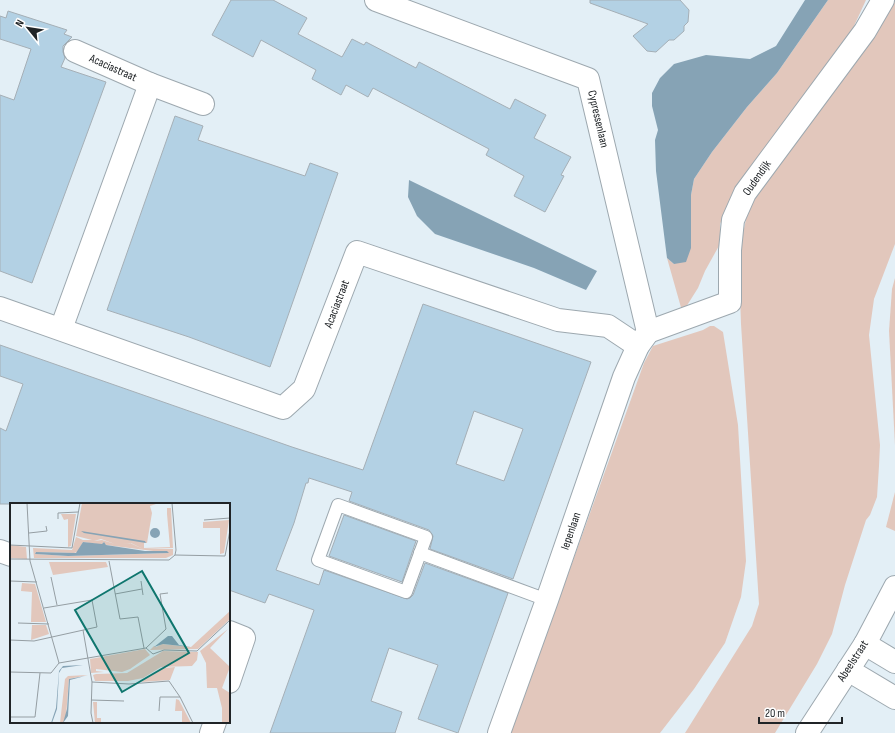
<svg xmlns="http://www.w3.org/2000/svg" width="895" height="733" font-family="'Sofia Sans Condensed',sans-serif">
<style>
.green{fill:#e2c7bc}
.water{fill:#86a3b5}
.building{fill:#b3d1e4;stroke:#a5afb6;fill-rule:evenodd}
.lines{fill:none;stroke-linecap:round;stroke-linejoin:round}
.lane-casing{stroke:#9da8af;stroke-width:14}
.street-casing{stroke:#9da8af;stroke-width:24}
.lane{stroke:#fff;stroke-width:12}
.street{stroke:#fff;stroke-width:22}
.labels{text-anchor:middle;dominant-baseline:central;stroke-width:3;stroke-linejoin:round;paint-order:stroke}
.street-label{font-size:12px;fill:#202427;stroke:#fff}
.inset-road{fill:none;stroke:#959ea3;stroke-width:1}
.view{fill:#0f766e;fill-opacity:0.15;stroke:#0f766e;stroke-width:2}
.inset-edge{fill:none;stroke:#202427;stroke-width:2}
</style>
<rect width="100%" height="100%" fill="#e3eff6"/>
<g class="green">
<path d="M828 0H866L848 39 727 208 720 224V244L705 271 698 288 686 307 682 311 667 258 674 264 691 195 694 179 712 152 747 107 777 73Z"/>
<path d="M892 0H895V244L874 299 869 335 880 445 879 466 877 497 870 515 866 520 845 585 832 634 817 664 775 733H685L752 626 759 604 741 324 739 267 742 238 748 210 756 190Z"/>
<path d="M895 278V445L889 331 892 289Z"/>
<path d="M710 326H714L723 332 738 425 746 561 741 597 725 643 694 689 660 733H511L644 363 653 346 703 330Z"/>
<path d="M895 492V531L886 527Z"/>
</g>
<g class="water">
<path d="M805 0H828L777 73 747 107 712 152 694 179 691 195V248L686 262 674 264 667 258 656 171 655 140 658 130 652 106V93L660 78 674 64 706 55 750 59 776 46Z"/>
<path d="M409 180 597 271 586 290 534 268 435 234 417 216 408 197Z"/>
</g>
<g class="building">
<path d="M231 0H273L307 18 298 34 342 57 352 39 364 45 366 42 416 68 419 62 510 109 515 99 546 115 534 138 571 157 561 175 564 176 545 212 514 196 524 176 486 155 489 149 373 88 368 97 346 85 341 95 312 79 316 70 261 40 253 57 212 35Z"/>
<path d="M590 0H680L689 10 688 22 684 26V31L674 40H669L656 52 647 51 633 36 648 24 590 3Z"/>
<path d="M8 11 67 30 64 34 72 37 63 46V52L65 58 61 67 106 82 32 283 0 271V95L14 100 31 49 0 39V16L6 18Z"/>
<path d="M175 116 203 126 198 140 305 176 310 163 338 173 270 367 189 337 107 310Z"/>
<path d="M423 304 591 362 513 579 430 549 433 536 429 530 349 501 352 492 309 478 308 483H306L294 523 276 570 319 585 324 570 407 599 410 598 413 595 425 563 508 593 458 733 418 719 438 665 389 648 371 701 402 712 395 733H270L314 610 269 594 265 603 229 590V504H0V428L6 431 23 384 0 376V345L292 447 363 470ZM474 411 523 429 504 481 456 464Z"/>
<path d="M344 515 416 541 402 582 329 556Z"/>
</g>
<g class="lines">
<defs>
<g id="lane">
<path d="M338 505 426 537 406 592 318 560Z"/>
<path d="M420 553 547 600"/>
</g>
<g id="street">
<path d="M376 0 588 79 648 332"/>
<path d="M75 51 150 84 203 104"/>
<path d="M0 308 283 408 304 389 357 252 558 320 608 326 638 346"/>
<path d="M61 329 150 84"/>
<path d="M648 332 730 302V250L733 220 745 193 865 31 883 0"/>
<path d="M0 551 11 555"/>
<path d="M229 632 244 638 229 682"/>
<path d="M865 644 895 662"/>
<path d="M848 670 895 698"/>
<path d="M211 733 215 722"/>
<path d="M499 733 547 600 624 377 638 346 646 335"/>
<path d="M807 733 865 644 895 587"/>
</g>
</defs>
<use href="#lane" class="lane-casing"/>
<use href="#street" class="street-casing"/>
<use href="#lane" class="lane"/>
<use href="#street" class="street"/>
</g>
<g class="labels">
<g class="street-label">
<text transform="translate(113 68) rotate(24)">Acaciastraat</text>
<text transform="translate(598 119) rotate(77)">Cypressenlaan</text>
<text transform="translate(757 178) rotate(-55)">Oudendijk</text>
<text transform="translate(337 304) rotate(-69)">Acaciastraat</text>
<text transform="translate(571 531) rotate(-71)">Iepenlaan</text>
<text transform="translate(853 661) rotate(-57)">Abeelstraat</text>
</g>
</g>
<g transform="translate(10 503)">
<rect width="220" height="220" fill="#e3eff6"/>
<path d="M72 0 146 1 140 3 142 10 137 40H134V45L160 44 157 11V5H161L163 45 133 46 121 40 105 41 91 36 84 38 92 37 105 41 120 40 133 46H163V52L156 55H24L23 45 62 47 66 34 73 37H82L66 33ZM73 39 93 42V39L96 42 159 50 58 53 25 51 26 49 64 50 68 49ZM51 11H66L61 43 58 44V16L54 17ZM219 17 214 50 210 51V25H193V19ZM0 42 16 44 17 56 0 55ZM39 59H96L98 64 43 72ZM12 80 25 81 36 119H21L22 89 11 88ZM220 108V116L188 146 140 147 144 143 146 144 152 141 181 144ZM22 122H36L39 131 21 137ZM218 126 200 145 220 164 212 185 220 190V220H212V205L207 185H197L196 160 190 148ZM135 146 140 152 120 166 112 169 86 166V168L94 169 81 170 80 156ZM153 148 188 149 187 157 182 163 151 164 133 175 118 178H85L83 172 86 171 117 170ZM165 164 160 177 131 179 153 165ZM78 172 59 176 56 213 53 220H50L55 176 58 173ZM166 196 169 197 181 220H172V208H165ZM83 199H87V215H91V220H85Z" fill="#e2c7bc" fill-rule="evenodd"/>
<path d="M140 30a5 5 0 1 1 10 0a5 5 0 1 1-10 0ZM71 28 135 38 136 40 74 30ZM73 39 92 41 94 39 96 42 135 48H157L159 50 58 53 25 51 26 49 66 50ZM158 133H162L169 142 181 144 153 141 144 144ZM73 162 52 165 49 170 47 206 42 220H41L46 205 49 168 53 163ZM75 173 60 177 58 213 53 220 57 206 59 176Z" fill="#86a3b5"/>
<path class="inset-road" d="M17 0 20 58 49 160M48 16V10L68 9M194 17 220 15M19 30 37 28 36 23M0 42 62 45 70 0M165 52 215 53 220 27M0 56 159 57 165 52 166 47 162 0M99 58 110 116 128 114 134 145M41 74 47 102M0 78 27 79M131 78 133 92M105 91 132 86M8 120 39 121M73 127 82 179 81 210 83 220M0 137 24 138 87 124 82 97 34 105M136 145 143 151 154 147 187 148 220 117M136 145 156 126 150 91 158 90M0 169 41 170 49 160 136 145M82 179 119 181 159 178 170 194 183 220M81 197 114 198M149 208 150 194H170M0 214H25L30 170"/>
<path class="view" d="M132 68 179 150 112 189 65 107Z"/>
<rect width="220" height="220" class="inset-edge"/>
</g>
<g transform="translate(28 28) rotate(300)" stroke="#ffffff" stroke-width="3" paint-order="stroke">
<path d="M0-3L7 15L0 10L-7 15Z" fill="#202427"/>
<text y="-6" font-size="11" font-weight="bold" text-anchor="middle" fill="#202427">N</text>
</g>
<path d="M759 717v6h83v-6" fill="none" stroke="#202427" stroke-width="2"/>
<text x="765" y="717" font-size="12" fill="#202427" stroke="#ffffff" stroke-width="3" paint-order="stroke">20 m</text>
</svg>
